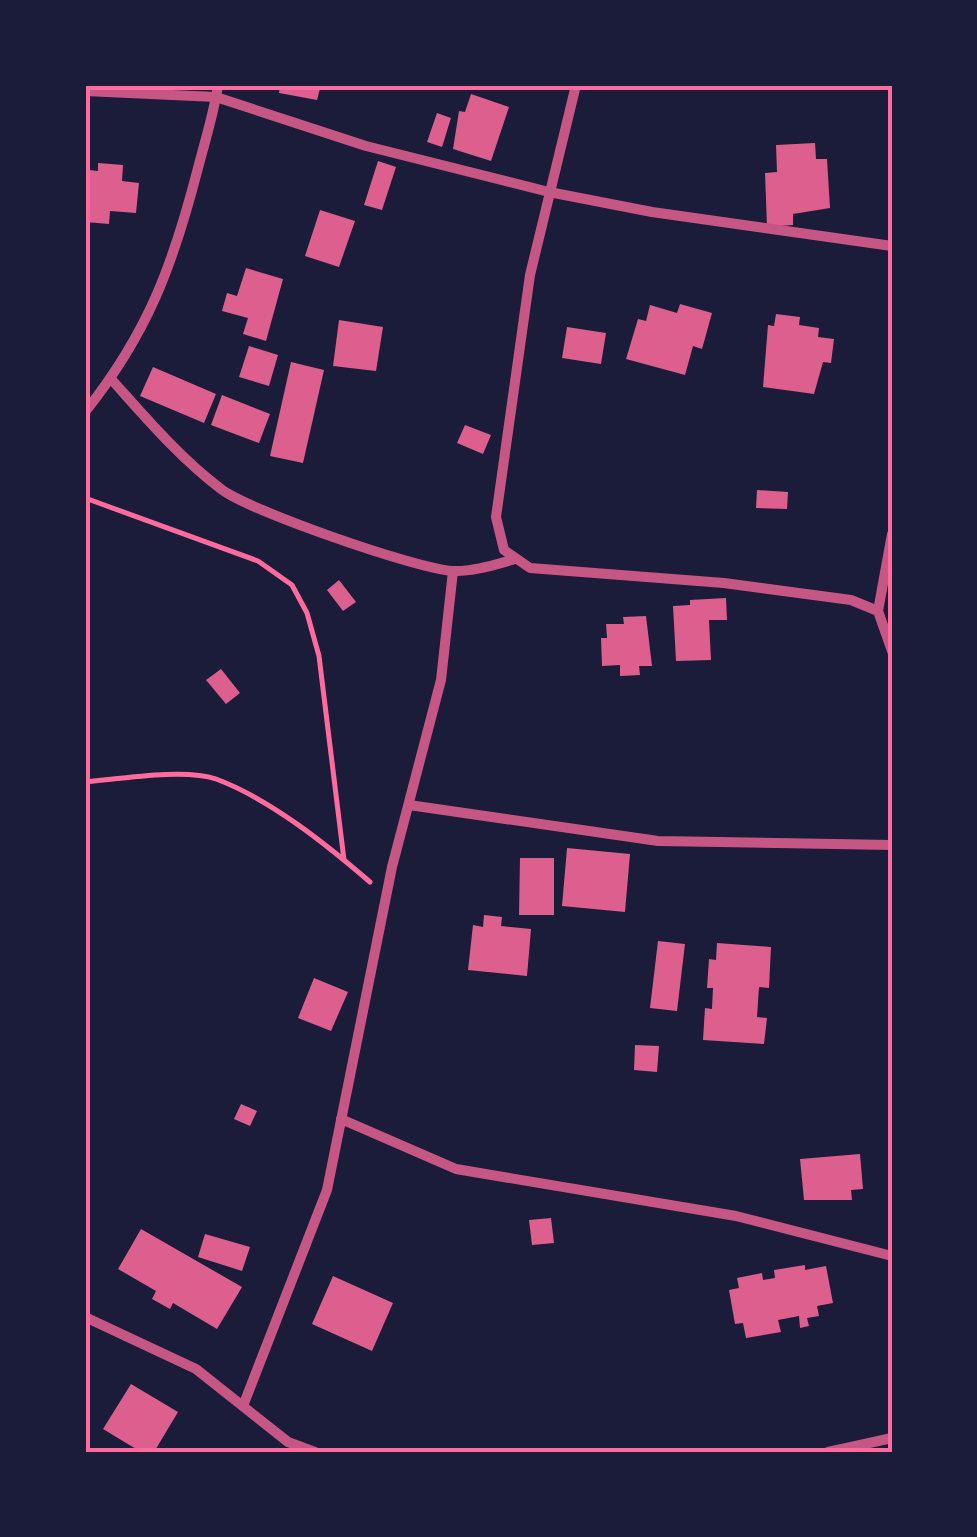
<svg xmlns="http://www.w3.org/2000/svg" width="977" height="1537" font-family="'Fira Sans',sans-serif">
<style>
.building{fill:#dd5f8e}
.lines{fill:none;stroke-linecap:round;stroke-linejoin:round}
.path{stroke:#ff6b9d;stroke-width:5}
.minor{stroke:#c65784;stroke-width:10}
.neatline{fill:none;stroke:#ff6b9d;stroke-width:4}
</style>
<rect width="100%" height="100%" fill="#1b1b3a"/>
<g class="building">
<path d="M280 85H321L317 100 279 93Z"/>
<path d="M471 94 509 107 491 161 453 149 459 111 465 112Z"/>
<path d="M437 113 451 118 442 147 427 142Z"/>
<path d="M815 143 816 159H827L830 208 793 214V225L767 227 765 173 777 172 776 145Z"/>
<path d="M378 161 396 167 382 210 364 205Z"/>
<path d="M98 163 123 165 122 181 139 183 136 213 110 211 109 224 85 222V176L89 170 98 171Z"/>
<path d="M320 210 355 221 339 267 305 256Z"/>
<path d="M246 268 283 279 266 341 243 334 248 318 222 311 227 293 237 296Z"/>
<path d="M680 304 712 313 702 349 693 346 685 375 626 359 638 319 646 321 650 305 677 313Z"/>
<path d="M776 314 800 317 799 325 819 328 818 337 834 339 831 363 823 362 814 394 763 387 768 325 774 326Z"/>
<path d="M339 320 383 327 376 371 333 366Z"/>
<path d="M567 327 606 333 601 364 562 358Z"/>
<path d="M249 346 278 355 269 386 239 377Z"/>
<path d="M291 362 324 370 303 463 270 456Z"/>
<path d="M153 367 216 394 204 423 140 396Z"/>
<path d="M222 395 270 414 259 443 211 425Z"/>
<path d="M465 425 491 435 483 454 457 443Z"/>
<path d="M757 490 788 492 787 509 756 508Z"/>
<path d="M339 580 356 602 343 611 327 590Z"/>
<path d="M726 598 727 620H709L711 660 676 661 673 606 690 605V600Z"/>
<path d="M646 616 652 666H639L640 675 620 676V665L602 666 601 638H607L606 624H624L623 617Z"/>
<path d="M221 669 240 693 226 704 206 680Z"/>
<path d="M567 848 630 854 625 912 562 906Z"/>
<path d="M520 858H554V915H519Z"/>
<path d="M484 915 502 917 501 926 531 929 527 976 468 970 473 925 483 927Z"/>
<path d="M658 941 685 944 677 1011 650 1008Z"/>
<path d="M717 943 771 947 769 988 759 987 757 1017 767 1018 764 1044 703 1040 705 1008 712 1009 713 988H707L709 959 716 960Z"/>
<path d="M314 978 348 992 331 1031 298 1018Z"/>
<path d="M635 1045 659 1046 657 1072 634 1070Z"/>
<path d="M241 1104 257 1111 250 1126 234 1119Z"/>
<path d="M860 1154 863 1189 851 1190 852 1200H804L800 1159Z"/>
<path d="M551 1218 554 1243 532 1245 529 1220Z"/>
<path d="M141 1229 242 1287 217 1329 173 1303 170 1309 152 1299 156 1291 118 1269Z"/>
<path d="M205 1234 250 1247 242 1271 198 1257Z"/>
<path d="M805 1265V1270L826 1266 833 1303 817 1306 819 1316 807 1318 809 1326 800 1328 799 1316 778 1320 781 1332 746 1338 743 1323 735 1324 729 1290 739 1288 737 1278 762 1273 763 1280 775 1278 774 1270Z"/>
<path d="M333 1276 393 1303 372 1351 312 1324Z"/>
<path d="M131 1384 178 1412 154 1452H141L103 1429Z"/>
</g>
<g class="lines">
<g class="path">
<path d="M85 498 258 561 292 585 307 613 319 656 344 860"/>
<path d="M85 782C119 779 184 768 216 779 270 799 327 845 370 882"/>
</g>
<g class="minor">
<path d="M576 85 530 275 496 517 504 550 530 568 724 583 851 600 878 611 892 651"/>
<path d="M85 91 216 97 366 146 549 192 652 212 892 246"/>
<path d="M112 380C146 418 180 458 221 489 250 511 414 568 452 571 472 572 494 565 512 560"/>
<path d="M85 412C148 333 173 265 198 168 205 141 214 113 218 85"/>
<path d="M878 611 892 534"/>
<path d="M409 805 658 841 892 845"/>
<path d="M341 1119 456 1169 736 1216 892 1256"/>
<path d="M85 1317 196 1369 288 1442 315 1452"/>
<path d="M243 1406 327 1190 392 867 441 680 453 571"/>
<path d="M828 1452 892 1438"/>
</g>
</g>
<rect width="977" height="1537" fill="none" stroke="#1b1b3a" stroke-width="175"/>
<rect x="88" y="88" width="802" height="1362" class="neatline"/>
</svg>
